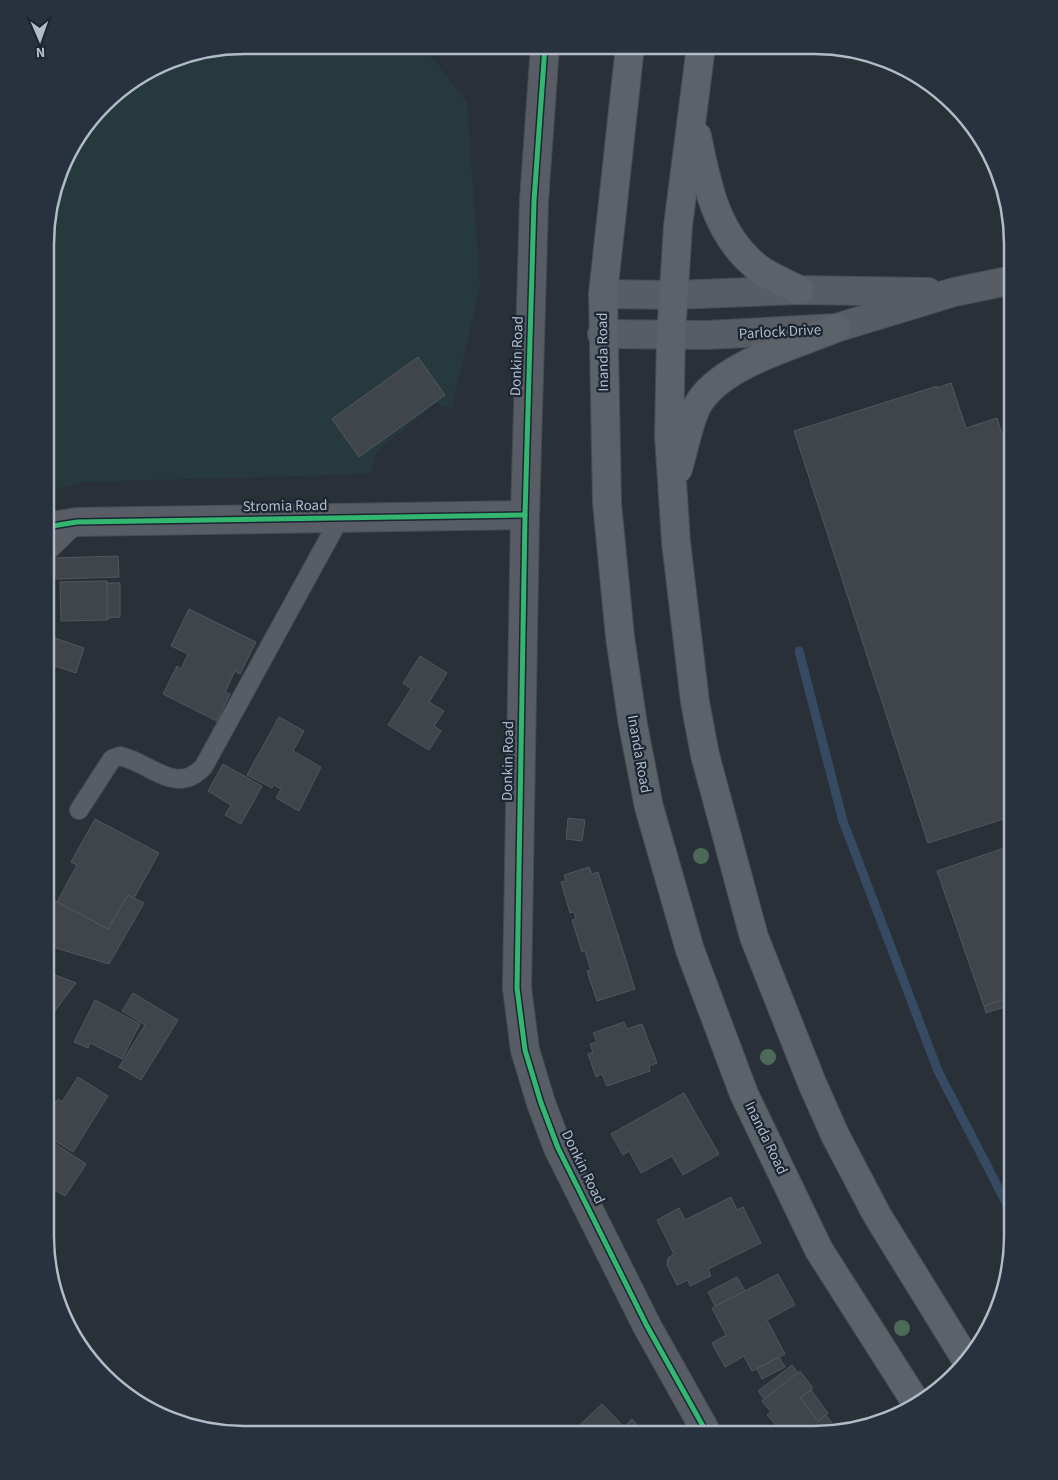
<svg xmlns="http://www.w3.org/2000/svg" width="1058" height="1480" font-family="'Source Sans 3',sans-serif">
<style>
.green{fill:#263a3d}
.lines{fill:none;stroke-linecap:round;stroke-linejoin:round}
.stream{stroke:#364a63;stroke-width:9}
.building{fill:#40454b;stroke:#51575f}
.lane-casing{stroke:#474c52;stroke-width:20}
.street-casing{stroke:#474c52;stroke-width:30}
.secondary-casing{stroke:#474c52;stroke-width:30}
.lane{stroke:#585d65;stroke-width:18}
.street{stroke:#585d65;stroke-width:28}
.secondary{stroke:#5c626a;stroke-width:28}
.cycleway-casing{stroke:#1c2632;stroke-width:8}
.cycleway{stroke:#33b770;stroke-width:5}
.tree{fill:#4c6a57}
.labels{text-anchor:middle;dominant-baseline:central;stroke-width:4.5;stroke-linejoin:round;paint-order:stroke}
.street-label{font-size:15px;fill:#b2bbc8;stroke:#1c2632}
.rim{fill:none;stroke:#b2bbc8;stroke-width:2.5}
</style>
<rect width="100%" height="100%" fill="#293037"/>
<path class="green" d="M244 45 423 46 467 102 480 286 452 408 436 403 377 451 370 474 83 482 46 491 47 218 72 145 113 94 180 56Z"/>
<g class="lines">
<path class="stream" d="M799 651 843 821 938 1071 1013 1216"/>
</g>
<g class="building">
<path d="M418 357 445 395 359 457 332 419Z"/>
<path d="M951 383 966 428 997 418 1013 468V589L1004 592 1013 619V816L928 843 794 431 937 386V388Z"/>
<path d="M118 556 119 577 56 579 55 558Z"/>
<path d="M107 581 108 620 61 621 60 582Z"/>
<path d="M107 583H120V617L107 618Z"/>
<path d="M189 609 256 642 240 674 235 671 225 692 230 694 217 721 163 694 177 666 181 669 188 654 171 646Z"/>
<path d="M55 638 84 648 76 673 46 663Z"/>
<path d="M420 656 447 673 429 702 444 711 434 726 441 731 429 750 388 725 411 689 403 683Z"/>
<path d="M46 710 55 714 46 738Z"/>
<path d="M279 717 304 731 293 751 321 767 299 811 276 798 281 789 274 785 272 788 247 775Z"/>
<path d="M223 764 262 786 241 824 225 815 231 805 208 791Z"/>
<path d="M568 818 585 820 582 841 566 839Z"/>
<path d="M95 819 159 853 134 898 128 895 108 929 57 902 77 865 71 862Z"/>
<path d="M1013 845V996L984 1006 937 871Z"/>
<path d="M589 867 592 874 598 872 635 989 597 1001 587 971 591 970 585 951 582 952 572 920 576 919 574 912 570 913 561 882 566 881 564 875Z"/>
<path d="M128 895 144 903 109 964 46 945V896L108 929Z"/>
<path d="M45 971 76 983 51 1016 45 1011Z"/>
<path d="M133 993 178 1020 141 1080 119 1067 145 1025 122 1011Z"/>
<path d="M1013 996V1008L1011 1005 986 1013 984 1006Z"/>
<path d="M95 1000 140 1024 122 1059 90 1043 88 1048 74 1042Z"/>
<path d="M624 1022 627 1029 642 1024 657 1063 649 1066 650 1071 607 1086 602 1074 596 1077 588 1054 593 1052 590 1044 597 1042 593 1033Z"/>
<path d="M78 1077 108 1096 73 1152 45 1135V1129L54 1116 49 1113 58 1099 62 1102Z"/>
<path d="M684 1093 719 1154 683 1175 672 1156 641 1173 629 1151 623 1155 611 1134Z"/>
<path d="M45 1137 86 1164 65 1196 45 1184Z"/>
<path d="M731 1197 737 1210 743 1207 761 1243 708 1269 711 1276 690 1286 688 1280 677 1285 667 1265 668 1258 674 1254 657 1220 679 1208 685 1220Z"/>
<path d="M778 1274 795 1305 767 1320 785 1354 752 1371 744 1356 725 1367 712 1343 726 1335 712 1308Z"/>
<path d="M737 1277 745 1291 715 1306 708 1292Z"/>
<path d="M779 1357 785 1367 762 1379 757 1369Z"/>
<path d="M792 1365 798 1373 764 1399 758 1391Z"/>
<path d="M800 1371 813 1388 800 1398 818 1421 826 1415 837 1430 814 1435H778L772 1428 776 1425 767 1415 771 1412 762 1401Z"/>
<path d="M811 1390 828 1413 818 1421 800 1398Z"/>
<path d="M602 1404 624 1427 632 1419 646 1435 570 1434Z"/>
</g>
<g class="lines">
<defs>
<g id="lane">
<path d="M46 553 77 523"/>
<path d="M79 810 112 759 120 756C151 763 177 797 204 766L340 518"/>
</g>
<g id="street">
<path d="M545 46 534 201 525 515 517 988 525 1050 541 1103 558 1148 647 1326 708 1435"/>
<path d="M603 294 674 295 799 290 928 292"/>
<path d="M602 334 707 335 836 328 954 292 1013 280"/>
<path d="M46 527 77 522 525 515"/>
</g>
<g id="secondary">
<path d="M630 46 603 294 607 503 620 637 633 725 649 807 690 950 744 1094 819 1250 917 1404"/>
<path d="M701 46 678 226 671 336 669 435 676 542 695 702 705 755 754 937 812 1083 835 1135 877 1215 967 1361"/>
<path d="M697 136C707 185 716 235 758 268 770 277 786 283 799 290"/>
<path d="M678 469C684 449 688 425 697 406 720 364 794 346 836 328"/>
</g>
</defs>
<use href="#lane" class="lane-casing"/>
<use href="#street" class="street-casing"/>
<use href="#secondary" class="secondary-casing"/>
<use href="#lane" class="lane"/>
<use href="#street" class="street"/>
<use href="#secondary" class="secondary"/>
<defs>
<g id="cycleway">
<path d="M545 46 534 201 525 515 517 988 525 1050 541 1103 558 1148 647 1326 708 1435"/>
<path d="M46 527 77 522 525 515"/>
</g>
</defs>
<use href="#cycleway" class="cycleway-casing"/>
<use href="#cycleway" class="cycleway"/>
</g>
<g class="tree">
<circle cx="701" cy="856" r="8"/>
<circle cx="768" cy="1057" r="8"/>
<circle cx="902" cy="1328" r="8"/>
</g>
<g class="labels">
<g class="street-label">
<text transform="translate(780 332) rotate(-3)">Parlock Drive</text>
<text transform="translate(603 352) rotate(-91)">Inanda Road</text>
<text transform="translate(517 356) rotate(-88)">Donkin Road</text>
<text transform="translate(285 506) rotate(-1)">Stromia Road</text>
<text transform="translate(639 754) rotate(80)">Inanda Road</text>
<text transform="translate(508 761) rotate(-89)">Donkin Road</text>
<text transform="translate(766 1138) rotate(64)">Inanda Road</text>
<text transform="translate(583 1167) rotate(64)">Donkin Road</text>
</g>
</g>
<path d="M0 0H1058V1480H0ZM244 54H814A190 190 0 0 1 1004 244V1236A190 190 0 0 1 814 1426H244A190 190 0 0 1 54 1236V244A190 190 0 0 1 244 54Z" fill="#28323e" fill-rule="evenodd"/>
<path class="rim" d="M244 54H814A190 190 0 0 1 1004 244V1236A190 190 0 0 1 814 1426H244A190 190 0 0 1 54 1236V244A190 190 0 0 1 244 54Z"/>
<g transform="translate(40 40) rotate(178)" stroke="#1c2632" stroke-width="4" paint-order="stroke">
<path d="M0-4L9 19L0 12L-9 19Z" fill="#b2bbc8"/>
<text y="-8" font-size="14" font-weight="bold" text-anchor="middle" fill="#b2bbc8">N</text>
</g>
</svg>
